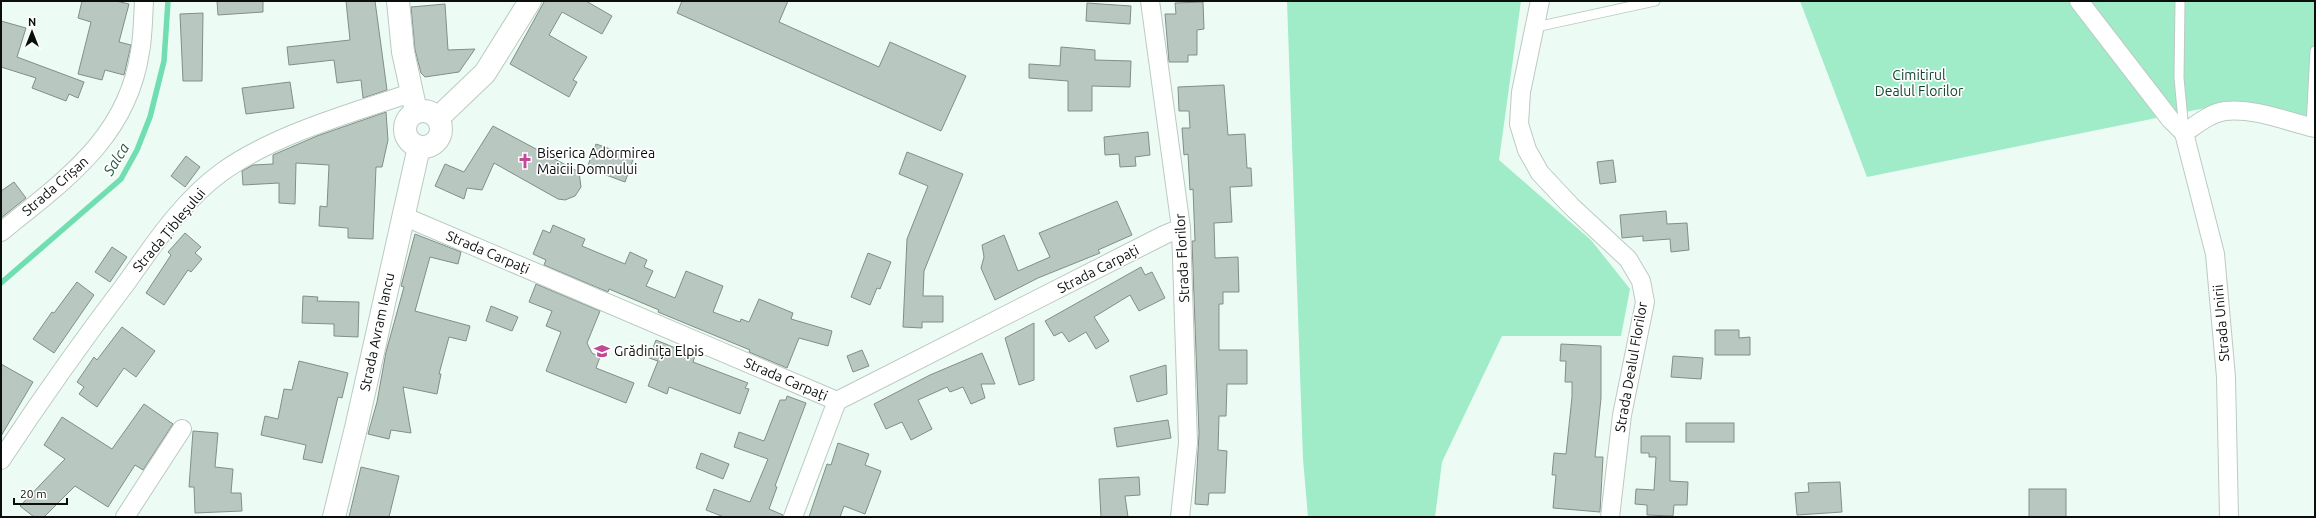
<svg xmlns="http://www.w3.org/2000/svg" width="2316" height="518" font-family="Ubuntu,sans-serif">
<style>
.green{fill:#a0ebc8}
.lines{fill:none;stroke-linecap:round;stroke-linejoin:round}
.stream{stroke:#70deb0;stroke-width:5.5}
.building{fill:#b8c7bf;stroke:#808f87}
.service-casing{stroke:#bbcac2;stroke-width:11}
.minor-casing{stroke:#bbcac2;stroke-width:20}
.tertiary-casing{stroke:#bbcac2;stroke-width:24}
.secondary-casing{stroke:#bbcac2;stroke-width:24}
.service{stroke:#fff;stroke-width:9}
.minor{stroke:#fff;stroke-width:18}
.tertiary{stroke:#fff;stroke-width:22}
.secondary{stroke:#fff;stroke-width:22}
.labels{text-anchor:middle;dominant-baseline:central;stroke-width:3.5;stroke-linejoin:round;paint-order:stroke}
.park-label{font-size:14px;fill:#134330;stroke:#fff}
.poi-label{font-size:14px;fill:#0a0f0c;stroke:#fff;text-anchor:start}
.street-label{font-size:14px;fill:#0a0f0c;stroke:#fff}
.water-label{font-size:15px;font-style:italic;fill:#275542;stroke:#fff}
</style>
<rect width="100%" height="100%" fill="#ecfcf4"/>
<g class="green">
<path d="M1287 1H1521L1499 160 1591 240 1630 289 1621 336H1502L1442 462 1435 517H1308L1303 459Z"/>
<path d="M1800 1H2315V117L2230 103 1867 177Z"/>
</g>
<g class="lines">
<path class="stream" d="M1 283 121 179 137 150 150 117 164 61 168 1"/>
</g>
<g class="building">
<path d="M82 1H116L129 4 119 42 131 45 124 75 105 70 102 80 78 74 91 22 78 18Z"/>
<path d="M217 1H263V12L218 15Z"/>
<path d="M346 1H375L387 90 363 98 361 80 337 83 334 60 289 65 287 47 350 40Z"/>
<path d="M542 1H586L612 16 602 34 562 12 549 35 587 57 573 80 577 82 569 97 510 64 544 2Z"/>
<path d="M682 1H788L779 22 879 67 890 42 966 76 941 131 677 13Z"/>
<path d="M1203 2 1204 29 1197 30V55H1188V62H1169L1165 14H1176L1175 3Z"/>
<path d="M1087 3 1131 6 1130 24 1086 21Z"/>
<path d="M445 4 448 50 475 49 459 72 425 77 421 73 415 50 411 7Z"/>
<path d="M203 13 202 81H183L180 14Z"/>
<path d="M1 21 26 28 17 57 84 82 78 98 69 94 66 101 32 88 36 78 1 67Z"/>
<path d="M1061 47 1095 50V60L1131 61 1130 87 1092 86V111H1068V81L1029 78V64L1060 66Z"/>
<path d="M290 82 294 108 246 114 242 88Z"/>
<path d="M1224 85 1228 135 1245 134 1247 168H1251L1252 186 1230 187 1232 222 1214 223 1215 258 1238 257 1239 292H1223V304H1219V350H1247V384H1227L1226 416H1219L1218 450 1227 451 1225 493H1209L1208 505 1195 504 1199 434 1192 241H1195L1193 189 1190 190 1188 154 1184 155 1182 128H1190L1189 111H1179L1178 87Z"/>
<path d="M386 112 388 140 382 167H376L373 239 348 238V228L319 226 320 206 327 207 329 165 296 163 295 204 279 203V183L243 185 242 171 253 165 273 164V155L317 136Z"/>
<path d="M493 126 579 172 581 187 575 196 565 200 558 199 494 163 482 190 467 188 464 199 435 186 445 164 464 172Z"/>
<path d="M1148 132 1150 155 1135 157 1136 166 1120 167 1119 154 1105 155 1104 137Z"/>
<path d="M596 144 634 157 625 182 587 168Z"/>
<path d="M907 152 963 174 924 271 923 296H943V322H922V328L903 327 907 239 928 186 899 174Z"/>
<path d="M186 156 200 167 185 187 171 176Z"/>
<path d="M1613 160 1616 182 1600 184 1597 162Z"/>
<path d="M14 182 26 198 1 218V191Z"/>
<path d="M1117 201 1132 235 1098 250 1100 253 1038 278 995 300 981 268 984 257 982 245 1004 235 1018 271 1050 257 1039 233Z"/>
<path d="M1666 211 1667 224 1687 223 1689 250 1671 252 1670 239 1643 241V236L1622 238 1620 215Z"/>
<path d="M553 225 585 239 582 246 625 264 630 252 647 260 644 267 653 271 646 286 675 298 686 271 723 286 713 312 740 322 741 319 749 322 759 299 793 313 791 319 832 331 828 346 799 338 787 368 749 352 750 350 658 312 659 310 609 289 608 292 544 265 546 260 533 254 543 230 550 233Z"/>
<path d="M185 233 201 247 195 253 202 259 191 272 188 270 164 305 146 293 171 255 168 252Z"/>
<path d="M415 234 461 252 458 264 430 257 415 311 470 326 466 341 449 337 439 374H441L437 394 403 387 411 433 391 430 389 439 368 434 377 402 386 352 404 287 401 286Z"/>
<path d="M112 247 127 257 110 282 95 272Z"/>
<path d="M868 253 891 262 880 289 877 288 870 305 851 297Z"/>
<path d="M1141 267 1145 275 1152 272 1165 298 1139 311 1130 295 1094 317 1109 341 1096 349 1086 332 1069 342 1062 332 1054 336 1045 321Z"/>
<path d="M77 282 94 295 54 353 33 339 52 312 54 313Z"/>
<path d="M536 284 600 311 587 343 592 353 600 357 596 368 634 383 626 403 546 371 561 332 546 326 552 311 529 302Z"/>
<path d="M303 296 318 297 317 301 359 302 358 337 334 336V324L302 323Z"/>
<path d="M491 306 518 317 512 331 486 321Z"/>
<path d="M1034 323V380L1019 385 1005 338Z"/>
<path d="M122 327 155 351 136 377 124 368 97 407 79 394 84 387 77 382 94 357 97 360Z"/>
<path d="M1715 330H1739V338L1750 337V355H1715Z"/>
<path d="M656 340 695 356 693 362 748 383 745 388 749 389 740 414 669 387 667 394 648 386 658 361 649 358Z"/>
<path d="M1561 344 1601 346V398L1595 457H1603L1600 512 1553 508 1556 475H1552L1554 453 1566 454 1572 397V382H1565L1566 361H1560Z"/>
<path d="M862 350 869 366 853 372 847 356Z"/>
<path d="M982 353 995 384H981L985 398 971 404 963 387 950 392 947 387 918 400 932 429 911 440 902 422 886 429 874 404 930 375Z"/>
<path d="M1673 356 1703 358 1701 379 1671 377Z"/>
<path d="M299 361 348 373 342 398 338 397 322 463 303 459 306 445 261 435 265 416 278 419 284 389 292 390Z"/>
<path d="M1 364 33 382 1 436Z"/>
<path d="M1166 365 1167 394 1137 402 1130 376Z"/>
<path d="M787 396 806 403 775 486 777 487 769 509 783 515V517H724L706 510 714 489 750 502 768 459 734 447 739 432 764 441 780 400H786Z"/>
<path d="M144 404 173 424 143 470 135 465 108 507 75 486 44 517H34L20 506 65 459 44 445 62 417 112 449Z"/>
<path d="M1168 420 1171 438 1117 447 1114 428Z"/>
<rect x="1686" y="423" width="48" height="19"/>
<path d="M193 431 218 433 215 467 233 469 231 493H241L242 511 195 513 194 487H189Z"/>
<path d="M1641 436H1670V481L1688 482 1687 505H1674L1673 516 1647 515V505L1635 504 1636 489 1654 490 1656 457H1649V453H1641Z"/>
<path d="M838 443 869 454 865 465 881 471 865 514 844 506 840 517H809L827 464 831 465Z"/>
<path d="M701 453 729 464 723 479 696 468Z"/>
<path d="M361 467 399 476 389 517H349Z"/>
<path d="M1139 477 1140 495 1125 496 1128 517H1101L1099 479Z"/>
<path d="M1840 482 1842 512 1797 515 1795 493 1809 492 1808 483Z"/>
<rect x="2029" y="489" width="37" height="28"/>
</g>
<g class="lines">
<defs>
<g id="service">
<path d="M2180 1 2179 78 2184 131"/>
<path d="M1536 27 1655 1"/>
<path d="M2311 127 2315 51"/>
</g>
<g id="minor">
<path d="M1150 1 1181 228 1188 443 1180 517"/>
<path d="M1540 1 1521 92 1519 124 1527 150 1540 173 1571 206 1628 259 1641 281 1645 302 1622 415 1610 517"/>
<path d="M2079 1 2170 119 2184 133 2215 254 2226 377 2229 517"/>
<path d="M2184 133C2196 125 2210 113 2225 111 2256 108 2285 121 2315 128"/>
<path d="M403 216 837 401"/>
<path d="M1 232C63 181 127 139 140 52 143 36 143 18 144 1"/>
<path d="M837 401 1164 235 1181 228"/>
<path d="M1 460C41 399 83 340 127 282 154 244 183 200 222 172 273 135 351 113 411 93"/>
<path d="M125 517 182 429"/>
<path d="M793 517 837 401"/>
</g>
<path id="tertiary" d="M438 118 485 73 530 1"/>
<g id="secondary">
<path d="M398 1 403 52 416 111"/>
<circle cx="423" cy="129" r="18"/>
<path d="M334 517 356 428 419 147"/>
</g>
</defs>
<use href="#service" class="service-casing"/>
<use href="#minor" class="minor-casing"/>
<use href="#tertiary" class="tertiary-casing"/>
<use href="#secondary" class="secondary-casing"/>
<use href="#service" class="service"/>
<use href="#minor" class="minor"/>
<use href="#tertiary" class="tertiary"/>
<use href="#secondary" class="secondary"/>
</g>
<defs>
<symbol id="church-bare" viewBox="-9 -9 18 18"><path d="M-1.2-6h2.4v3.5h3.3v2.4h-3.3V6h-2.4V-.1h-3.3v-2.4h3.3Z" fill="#c34898" stroke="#fff" stroke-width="2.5" paint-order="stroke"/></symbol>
<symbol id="school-bare" viewBox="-9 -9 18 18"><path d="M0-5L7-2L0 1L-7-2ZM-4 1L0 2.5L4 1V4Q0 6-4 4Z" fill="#c34898" stroke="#fff" stroke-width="2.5" paint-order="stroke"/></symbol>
</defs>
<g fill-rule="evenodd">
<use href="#church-bare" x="514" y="150" width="22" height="22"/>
<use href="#school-bare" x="591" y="340" width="22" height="22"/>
</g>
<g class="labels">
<g class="park-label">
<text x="1919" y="75">Cimitirul<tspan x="1919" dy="16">Dealul Florilor</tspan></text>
</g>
<g class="poi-label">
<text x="537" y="153">Biserica Adormirea<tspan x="537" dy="16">Maicii Domnului</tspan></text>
<text x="614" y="351">Grădinița Elpis</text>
</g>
<g class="street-label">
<text transform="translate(55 186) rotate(-41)">Strada Crișan</text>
<text transform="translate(169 230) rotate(-50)">Strada Țibleșului</text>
<text transform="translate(488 252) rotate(23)">Strada Carpați</text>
<text transform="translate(1182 258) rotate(-93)">Strada Florilor</text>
<text transform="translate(1098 269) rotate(-27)">Strada Carpați</text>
<text transform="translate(2221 323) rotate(-95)">Strada Unirii</text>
<text transform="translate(377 332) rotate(-78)">Strada Avram Iancu</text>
<text transform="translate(1631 367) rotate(-80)">Strada Dealul Florilor</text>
<text transform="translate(786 379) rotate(23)">Strada Carpați</text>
</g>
<g class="water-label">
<text transform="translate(116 159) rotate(-58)">Salca</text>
</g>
</g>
<rect width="2316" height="518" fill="none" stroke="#0a0f0c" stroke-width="4"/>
<g transform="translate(32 32)" stroke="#ffffff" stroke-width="3" paint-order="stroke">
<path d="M0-3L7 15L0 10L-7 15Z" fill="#0a0f0c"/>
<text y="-6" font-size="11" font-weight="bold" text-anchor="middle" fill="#0a0f0c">N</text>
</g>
<path d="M14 498v6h53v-6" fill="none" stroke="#0a0f0c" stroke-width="2"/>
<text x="20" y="498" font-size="12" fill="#0a0f0c" stroke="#ffffff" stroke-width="3" paint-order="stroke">20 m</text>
</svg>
